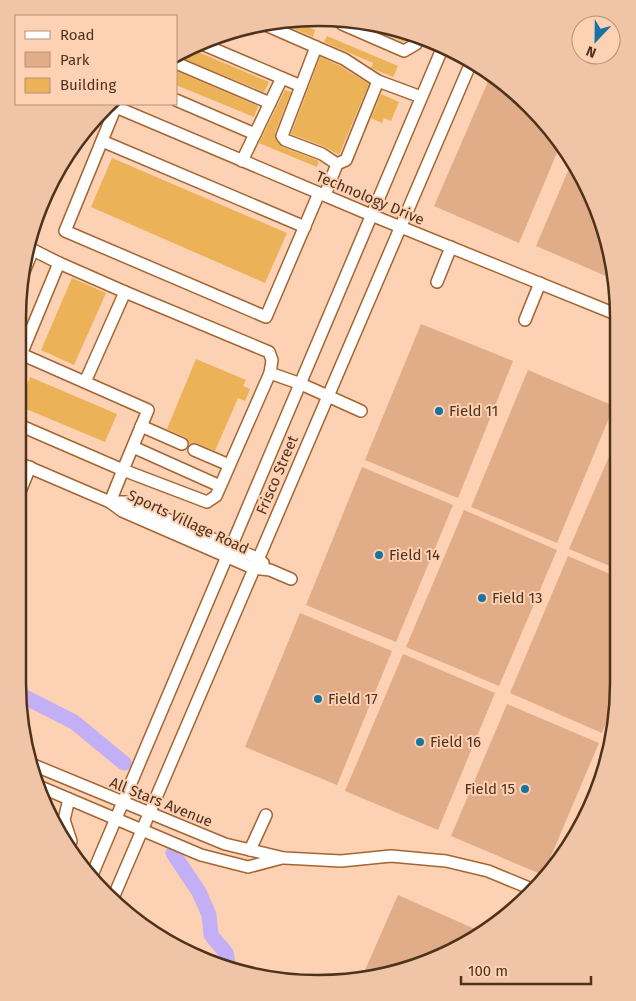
<svg xmlns="http://www.w3.org/2000/svg" width="636" height="1001" font-family="'Fira Sans',sans-serif">
<style>
.green{fill:#e1ad89}
.lines{fill:none;stroke-linecap:round;stroke-linejoin:round}
.river{stroke:#c3aff6;stroke-width:15}
.building{fill:#ebb258}
.minor-casing{stroke:#a56531;stroke-width:14}
.minor{stroke:#fff;stroke-width:11}
.poi-dot{fill:#1674a2;stroke:#fdd1b3;stroke-width:2}
.labels{text-anchor:middle;dominant-baseline:central;stroke-width:4;stroke-linejoin:round;paint-order:stroke}
.street-label{font-size:15px;fill:#4e321c;stroke:#fdd1b3}
.poi-label{font-size:15px;fill:#4e321c;stroke:#fdd1b3;text-anchor:start}
.rim{fill:none;stroke:#4e321c;stroke-width:2.5}
</style>
<rect width="100%" height="100%" fill="#fdd1b3"/>
<g class="green">
<path d="M490 77 516 92 559 148 519 243 434 206Z"/>
<path d="M571 164 588 185 613 279 536 246Z"/>
<path d="M421 324 513 361 458 498 365 460Z"/>
<path d="M528 370 614 406 557 543 471 507Z"/>
<path d="M617 438V569L569 549Z"/>
<path d="M362 467 453 505 396 642 306 605Z"/>
<path d="M464 510 557 550 499 686 406 647Z"/>
<path d="M568 556 617 577 616 700 602 733 510 693Z"/>
<path d="M300 613 392 651 337 785 245 747Z"/>
<path d="M403 654 495 693 438 830 345 791Z"/>
<path d="M507 704 599 743 543 875 451 836Z"/>
<path d="M398 895 484 933 396 973 362 977Z"/>
</g>
<g class="lines">
<g class="river">
<path d="M19 694 74 722 124 763"/>
<path d="M173 853 199 892 209 915 211 935 226 953 229 969"/>
</g>
</g>
<g class="building">
<path d="M291 20 315 30 313 37 280 23Z"/>
<path d="M378 29 412 33 410 39 404 42 378 31Z"/>
<path d="M327 36 398 66 393 77 371 68 373 63 324 42Z"/>
<path d="M189 48 269 82 264 92 176 56Z"/>
<path d="M320 57 340 66 369 84 339 155 325 147 291 134Z"/>
<path d="M176 71 258 106 254 117 176 85Z"/>
<path d="M285 90 291 92 275 133 276 140 282 147 319 161 317 167 259 143Z"/>
<path d="M381 94 399 102 391 121 384 118 382 123 371 118Z"/>
<path d="M112 158 287 233 265 283 91 207Z"/>
<path d="M72 278 106 293 74 365 41 350Z"/>
<path d="M196 359 246 380 243 386 250 389 245 401 238 398 215 451 196 443 189 444 185 437 167 429Z"/>
<path d="M30 377 117 414 105 442 19 406Z"/>
</g>
<g class="lines">
<defs>
<g id="minor">
<path d="M342 24 404 51 416 44 419 36"/>
<path d="M268 26 316 47"/>
<path d="M202 44 301 86"/>
<path d="M176 63 270 103"/>
<path d="M176 100 255 134 242 161"/>
<path d="M117 104 65 231 266 317 319 193"/>
<path d="M111 105 371 215 618 315"/>
<path d="M255 134 282 78"/>
<path d="M102 141 305 227"/>
<path d="M337 164 322 154 285 140 282 136 316 47 344 59 378 81"/>
<path d="M325 195 337 164 346 160 378 81 421 97"/>
<path d="M59 263 125 292 85 382"/>
<path d="M20 281 33 250 29 248"/>
<path d="M437 282 451 247"/>
<path d="M125 292 269 352 272 360 270 373 301 384 361 411"/>
<path d="M525 320 540 283"/>
<path d="M21 354 148 410 123 470 207 502 216 496 270 373"/>
<path d="M20 357 59 263 33 250"/>
<path d="M19 425 123 470 110 502"/>
<path d="M141 426 182 444"/>
<path d="M133 447 220 486"/>
<path d="M194 450 229 465"/>
<path d="M19 463 110 502 122 511 253 568 270 570 291 579"/>
<path d="M19 494 30 467"/>
<path d="M110 502H127L257 558 263 563"/>
<path d="M31 764 225 844 284 858 341 861 391 856 446 861 488 871 534 890"/>
<path d="M36 785 201 855 248 867 282 858"/>
<path d="M68 849 71 841 64 820 69 799"/>
<path d="M250 850 266 815"/>
<path d="M92 875 442 49"/>
<path d="M113 898 470 65"/>
</g>
</defs>
<use href="#minor" class="minor-casing"/>
<use href="#minor" class="minor"/>
</g>
<g class="poi-dot">
<circle cx="439" cy="411" r="5"/>
<circle cx="379" cy="555" r="5"/>
<circle cx="482" cy="598" r="5"/>
<circle cx="318" cy="699" r="5"/>
<circle cx="420" cy="742" r="5"/>
<circle cx="525" cy="789" r="5"/>
</g>
<g class="labels">
<g class="street-label">
<text transform="translate(370 198) rotate(23)">Technology Drive</text>
<text transform="translate(277 475) rotate(-67)">Frisco Street</text>
<text transform="translate(188 522) rotate(25)">Sports Village Road</text>
<text transform="translate(161 802) rotate(22)">All Stars Avenue</text>
</g>
<g class="poi-label">
<text x="449" y="411">Field 11</text>
<text x="389" y="555">Field 14</text>
<text x="492" y="598">Field 13</text>
<text x="328" y="699">Field 17</text>
<text x="430" y="742">Field 16</text>
<text x="515" y="789" text-anchor="end">Field 15</text>
</g>
</g>
<path d="M0 0H636V1001H0ZM318 26H318A292 292 0 0 1 610 318V683A292 292 0 0 1 318 975H318A292 292 0 0 1 26 683V318A292 292 0 0 1 318 26Z" fill="#efc4a7" fill-rule="evenodd"/>
<path class="rim" d="M318 26H318A292 292 0 0 1 610 318V683A292 292 0 0 1 318 975H318A292 292 0 0 1 26 683V318A292 292 0 0 1 318 26Z"/>
<rect x="15" y="15" width="162" height="90" fill="#fdd1b3" stroke="#b79177"/>
<rect x="25" y="31" width="25" height="8" fill="#ffffff" stroke="#b79177"/>
<text x="60" y="40" font-size="15" fill="#4e321c">Road</text>
<rect x="25" y="52" width="25" height="15" fill="#e1ad89" stroke="#b79177"/>
<text x="60" y="65" font-size="15" fill="#4e321c">Park</text>
<rect x="25" y="78" width="25" height="15" fill="#ebb258" stroke="#b79177"/>
<text x="60" y="90" font-size="15" fill="#4e321c">Building</text>
<g transform="translate(596 40) rotate(202)"><circle r="24" fill="#fdd1b3" stroke="#b79177"/>
<path d="M0-4L9 19L0 12L-9 19Z" fill="#1674a2"/>
<text y="-8" font-size="14" font-weight="bold" text-anchor="middle" fill="#4e321c">N</text>
</g>
<path d="M461 976v8h130v-8" fill="none" stroke="#4e321c" stroke-width="2.5"/>
<text x="468" y="976" font-size="15" fill="#4e321c" stroke="#fdd1b3" stroke-width="4" paint-order="stroke">100 m</text>
</svg>
